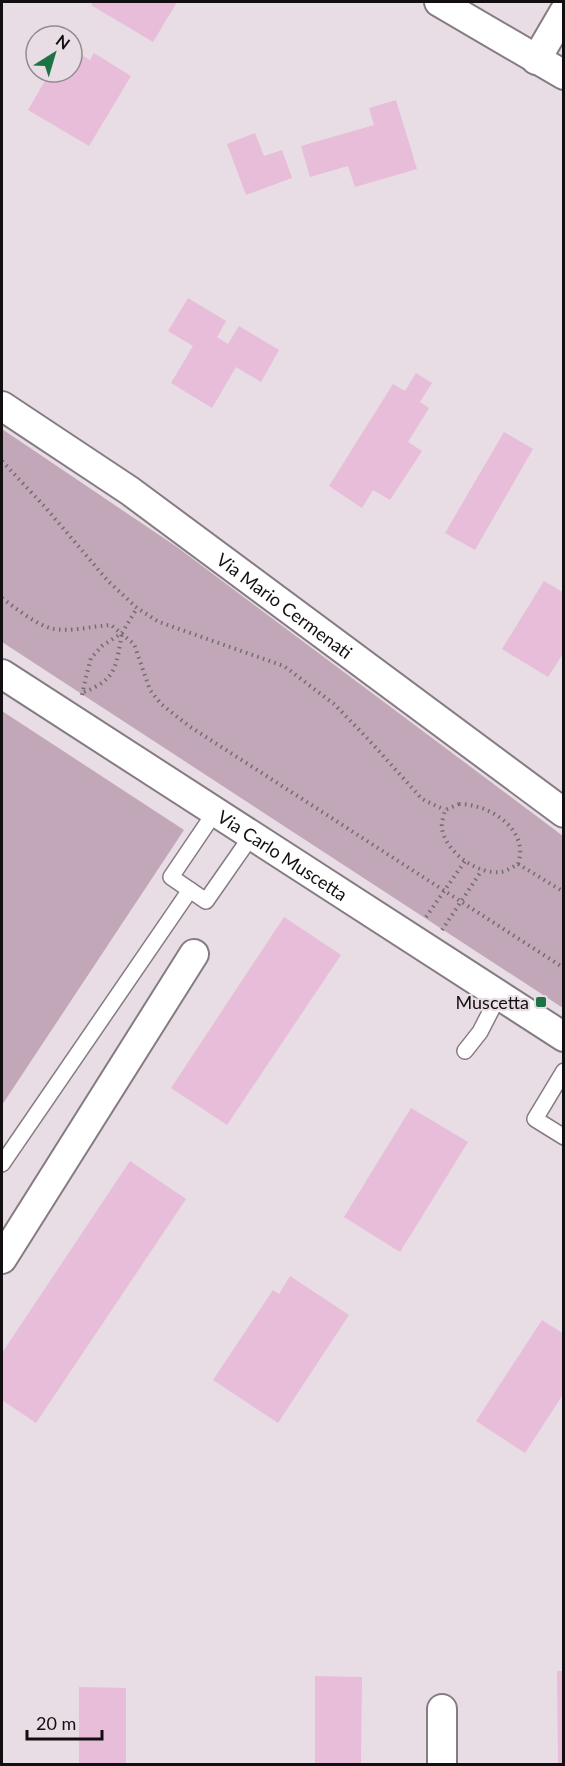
<svg xmlns="http://www.w3.org/2000/svg" width="565" height="1766" font-family="Lato,sans-serif">
<style>
.green{fill:#c1a7b8}
.building{fill:#e7bdd9}
.lines{fill:none;stroke-linecap:round;stroke-linejoin:round}
.lane-casing{stroke:#857b82;stroke-width:18}
.street-casing{stroke:#857b82;stroke-width:32}
.path{stroke:#736c70;stroke-width:4;stroke-dasharray:1.5 4.5;stroke-linecap:butt}
.lane{stroke:#fff;stroke-width:15}
.street{stroke:#fff;stroke-width:28}
.poi-dot{fill:#1e7345;stroke:#e8dde4;stroke-width:2}
.labels{text-anchor:middle;dominant-baseline:central;stroke-width:4.5;stroke-linejoin:round;paint-order:stroke}
.street-label{font-size:18px;fill:#130f11;stroke:#e8dde4}
.poi-label{font-size:18px;fill:#130f11;stroke:#e8dde4;text-anchor:end}
</style>
<rect width="100%" height="100%" fill="#e8dde4"/>
<g class="green">
<path d="M2 429 177 547 563 836V1008L2 642Z"/>
<path d="M2 711 184 830 2 1105Z"/>
</g>
<g class="building">
<path d="M93 2H177L153 42 91 5Z"/>
<path d="M72 50 90 60 94 53 131 76 89 146 28 110 50 72H72Z"/>
<path d="M396 100 417 169 355 187 348 166 310 177 301 146 374 125 369 108Z"/>
<path d="M255 133 264 156 282 150 292 178 246 195 227 144Z"/>
<path d="M188 298 226 321 217 337 228 344 239 326 279 350 261 382 236 367 212 408 171 383 193 346 168 331Z"/>
<path d="M416 373 432 383 420 402 429 408 408 442 422 451 390 500 373 490 362 508 329 486 393 384 405 391Z"/>
<path d="M504 432 533 449 475 550 445 533Z"/>
<path d="M544 581 564 593V652L548 677 502 649Z"/>
<path d="M284 917 341 955 227 1125 171 1088Z"/>
<path d="M411 1108 468 1142 400 1252 344 1217Z"/>
<path d="M130 1161 186 1199 36 1423 2 1400V1353Z"/>
<path d="M290 1276 349 1315 278 1423 213 1380 273 1290 279 1294Z"/>
<path d="M542 1320 564 1334V1393L525 1453 476 1421Z"/>
<path d="M557 1671H564V1764H558Z"/>
<path d="M315 1676 362 1677 361 1764H315Z"/>
<path d="M79 1687 126 1688V1764H79Z"/>
</g>
<g class="lines">
<defs>
<g id="lane">
<path d="M215 812 171 877 206 901 252 835"/>
<path d="M465 1051 480 1032 499 995"/>
<path d="M564 1071 535 1119 564 1137"/>
<path d="M2 1164 190 890"/>
</g>
<g id="street">
<path d="M439 2 564 75"/>
<path d="M536 60 564 12"/>
<path id="s1" d="M2 406 130 491 564 813"/>
<path id="s2" d="M2 674 564 1037"/>
<path d="M2 1259 194 954"/>
<path d="M442 1709V1764"/>
</g>
</defs>
<use href="#lane" class="lane-casing"/>
<use href="#street" class="street-casing"/>
<g class="path">
<path d="M2 461 45 507 108 581 137 608 159 622 284 666 334 704 368 739 422 799 445 810"/>
<path d="M2 598C14 607 39 627 54 629 73 632 92 626 111 625L134 644 150 690 161 704 189 726 564 968"/>
<path d="M84 692C118 679 116 664 122 633"/>
<path d="M82 695 86 677 91 658 102 646 122 633 137 608"/>
<path d="M459 804C490 804 530 830 518 864 513 867 507 871 501 872 478 875 445 852 442 828 441 823 444 815 445 810Z"/>
<path d="M518 864 564 892"/>
<path d="M426 917 465 861"/>
<path d="M442 930 482 870"/>
</g>
<use href="#lane" class="lane"/>
<use href="#street" class="street"/>
</g>
<rect class="poi-dot" x="535" y="996" width="12" height="12" rx="3"/>
<g class="labels">
<g class="street-label">
<text stroke="none"><textPath href="#s1" startOffset="346">Via Mario Cermenati</textPath></text>
<text stroke="none"><textPath href="#s2" startOffset="334">Via Carlo Muscetta</textPath></text>
</g>
<g class="poi-label">
<text x="529" y="1002">Muscetta</text>
</g>
</g>
<rect width="565" height="1766" fill="none" stroke="#130f11" stroke-width="6"/>
<g transform="translate(54 54) rotate(37)"><circle r="28" fill="#e8dde4" stroke="#938b90" stroke-width="1.5"/>
<path d="M0-4.5L10 22L0 15L-10 22Z" fill="#1e7345"/>
<text y="-9" font-size="16" font-weight="bold" text-anchor="middle" fill="#130f11">N</text>
</g>
<path d="M27 1730v9h75v-9" fill="none" stroke="#130f11" stroke-width="3"/>
<text x="36" y="1730" font-size="18" fill="#130f11" stroke="#e8dde4" stroke-width="4.5" paint-order="stroke">20 m</text>
</svg>
